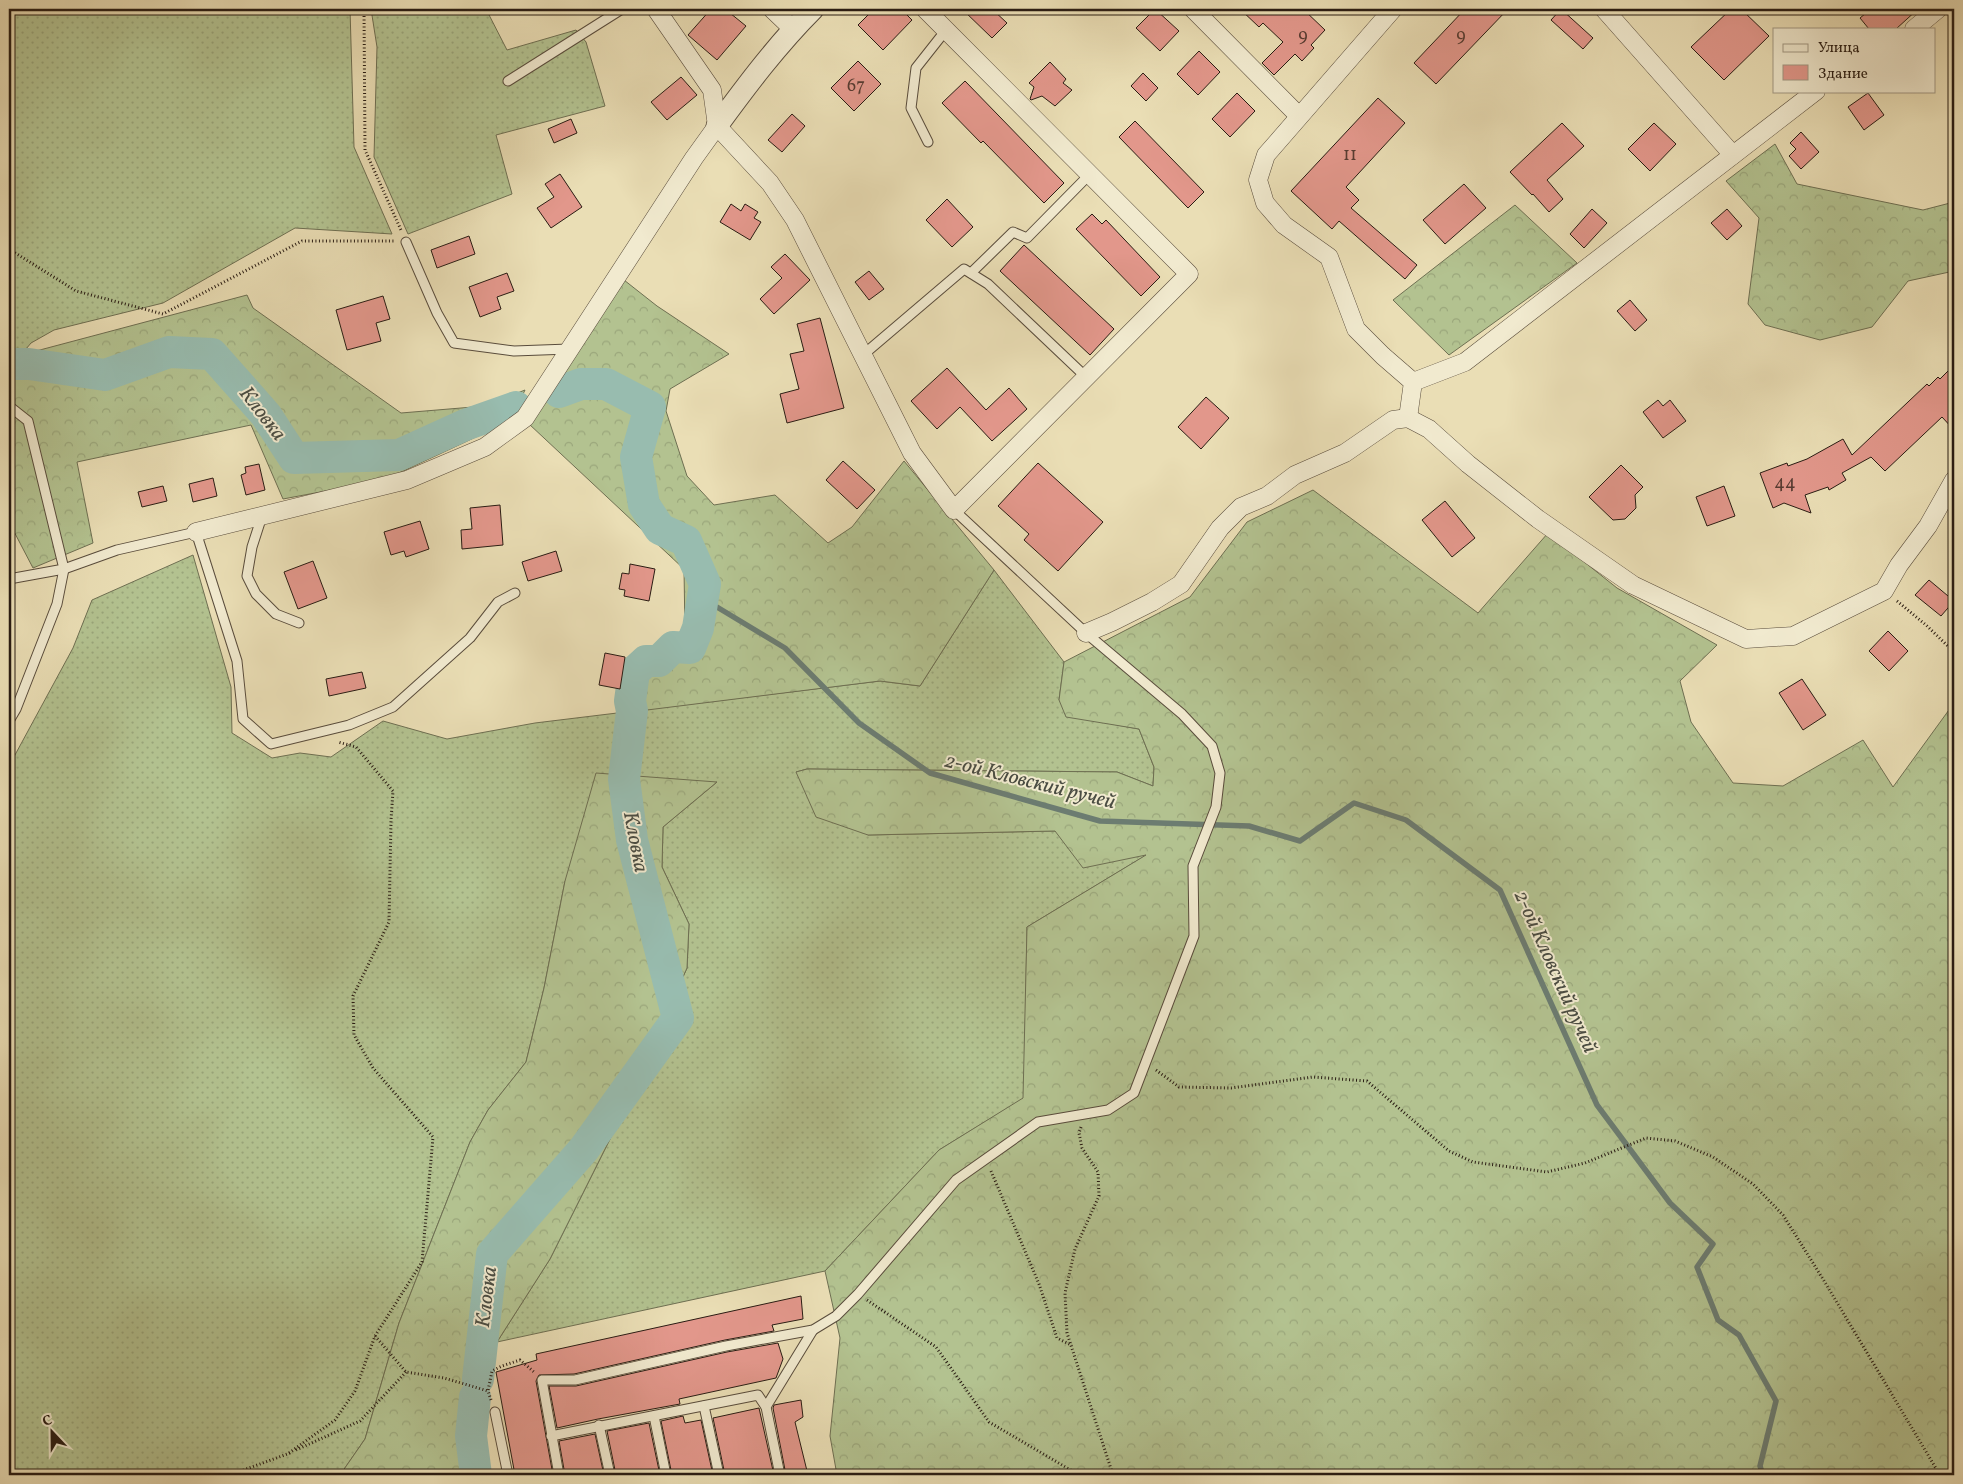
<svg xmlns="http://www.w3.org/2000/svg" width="1963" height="1484" font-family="Vollkorn,serif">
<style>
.grass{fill:url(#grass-dots);stroke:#6e6f52}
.forest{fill:url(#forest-crowns);stroke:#6e6f52}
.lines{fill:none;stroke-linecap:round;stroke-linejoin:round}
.stream{stroke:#6c7c71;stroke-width:5.5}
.river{stroke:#98bcaf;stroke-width:32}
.building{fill:#e2978b;stroke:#291c13}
.service-casing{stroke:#594c3c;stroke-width:11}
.minor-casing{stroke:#594c3c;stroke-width:19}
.tertiary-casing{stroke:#594c3c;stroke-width:23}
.path{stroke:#291c13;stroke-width:3;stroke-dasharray:1 2.5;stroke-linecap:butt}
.service{stroke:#f1eacf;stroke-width:9}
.minor{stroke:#f1eacf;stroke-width:18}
.tertiary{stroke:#f1eacf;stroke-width:21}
.labels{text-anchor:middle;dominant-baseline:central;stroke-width:4;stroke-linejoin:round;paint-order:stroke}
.number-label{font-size:18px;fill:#573b31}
.water-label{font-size:21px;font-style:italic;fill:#4a4c42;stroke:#f1eacf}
</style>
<defs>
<pattern id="grass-dots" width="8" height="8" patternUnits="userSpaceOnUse" patternTransform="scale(1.25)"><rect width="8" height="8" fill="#b3c290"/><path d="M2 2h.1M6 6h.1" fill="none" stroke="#9aa67b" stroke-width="1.8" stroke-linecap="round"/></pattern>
<pattern id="forest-crowns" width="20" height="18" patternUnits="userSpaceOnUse" patternTransform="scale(1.25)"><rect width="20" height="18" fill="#b3c290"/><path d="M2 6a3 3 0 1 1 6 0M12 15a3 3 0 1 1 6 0" fill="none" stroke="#9aa67b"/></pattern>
</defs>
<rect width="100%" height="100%" fill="#eadeb5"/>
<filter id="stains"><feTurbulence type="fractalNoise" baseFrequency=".004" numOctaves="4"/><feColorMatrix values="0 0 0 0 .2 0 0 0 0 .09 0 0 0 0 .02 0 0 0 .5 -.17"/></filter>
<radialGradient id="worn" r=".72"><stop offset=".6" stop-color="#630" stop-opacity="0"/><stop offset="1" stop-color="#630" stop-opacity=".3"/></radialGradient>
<g class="grass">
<path d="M9 9H350L354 147 392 234 295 228 163 303 54 330 31 343 21 355 9 350Z"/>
<path d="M371 9H486L507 50 576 30 586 42 605 106 496 135 512 194 408 234 374 157 377 47Z"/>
<path d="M193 555 231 687 232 733 272 758 300 753 331 757 383 721 447 739 535 723 880 681 920 686 994 570 1064 662 1059 700 1112 724 1139 729 1154 767 1153 786 1117 772 807 769 796 772 868 835 1055 831 1148 854 1027 927 1024 1098 939 1150 825 1271 497 1342 550 1259 610 1139 687 968 689 924 662 867 663 827 717 782 565 881 544 988 526 1062 488 1110 470 1142 399 1323 365 1439 340 1475H9V766L73 648 92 600Z"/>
</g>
<g class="forest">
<path d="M1775 144 1797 184 1923 210 1954 202V271L1908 281 1872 327 1820 340 1765 325 1748 304 1759 218 1726 181Z"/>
<path d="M1515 205 1577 263 1449 355 1393 300Z"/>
<path d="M624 280 657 306 729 354 670 389 666 411 687 476 714 505 775 495 828 543 852 527 904 461 994 570 920 686 880 681 623 713 629 669 657 646 685 634 684 569 529 424Z"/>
<path d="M247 295 253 308 401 413 485 406 525 390 510 421 384 480 283 499 251 425 77 462 93 543 33 568 9 522V350L21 355Z"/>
<path d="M1313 490 1478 613 1548 533 1617 588 1717 645 1680 681 1691 722 1733 783 1783 786 1863 740 1893 787 1954 703V1475H837L830 1436 840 1338 825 1271 939 1150 1023 1098 1027 927 1146 855 1083 868 1055 831 868 835 816 817 796 772 807 769 1117 772 1153 786 1154 767 1139 729 1066 717 1059 700 1064 662 1190 597 1247 522Z"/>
<path d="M596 773 717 782 663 827 662 867 689 924 687 968 610 1139 550 1259 497 1342 468 1410 483 1475H340L365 1439 399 1323 470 1142 488 1110 526 1062 544 988 565 881Z"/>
</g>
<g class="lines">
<path class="stream" d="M702 598 785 648 859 723 930 773 1100 821 1249 826 1300 841 1354 803 1406 820 1500 890 1597 1105 1670 1203 1713 1244 1697 1267 1718 1320 1739 1335 1776 1401 1760 1466 1763 1475"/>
<g class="river">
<path d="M9 364H29L105 375 169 352 212 354 266 415 294 458 399 455 465 425 516 407"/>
<path d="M478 1379 492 1254 584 1149 678 1018 632 840 624 779 632 711 630 701 634 672 646 661H659L673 647 690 648 698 628 705 584 686 541 660 529 644 505 636 457 650 407 606 384H581L559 392"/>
<path d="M475 1397 471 1436 476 1475"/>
</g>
</g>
<g class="building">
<path d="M711 9H725L746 26 717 60 688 35Z"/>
<path d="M874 9H901L912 20 883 50 858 25Z"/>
<path d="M962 9H992L1007 23 992 38Z"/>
<path d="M1155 9 1179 31 1160 51 1136 28Z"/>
<path d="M1240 9H1303L1325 30 1311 45 1314 48 1302 61 1295 54 1274 75 1262 63 1283 42 1263 23 1259 27Z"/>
<path d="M1465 9H1508L1436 84 1414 63Z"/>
<path d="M1561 9 1593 38 1583 49 1551 20Z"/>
<path d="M1731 9H1741L1769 36 1724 80 1691 47Z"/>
<path d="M1871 9H1918L1896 29H1869L1860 18Z"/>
<path d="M1199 51 1220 72 1198 95 1177 74Z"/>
<path d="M858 61 881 84 854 111 831 88Z"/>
<path d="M1050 62 1066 79 1063 83 1072 90 1055 106 1042 96 1031 100 1030 99 1034 87 1029 83Z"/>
<path d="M1143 73 1158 88 1146 101 1131 86Z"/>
<path d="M681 77 697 95 667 120 651 102Z"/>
<path d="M965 81 1064 183 1044 203 983 141 981 143 942 103Z"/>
<path d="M1237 93 1255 111 1230 137 1212 119Z"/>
<path d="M1868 93 1884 115 1864 130 1848 107Z"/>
<path d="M1378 98 1405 123 1346 187 1359 200 1351 208 1417 265 1405 279 1339 221 1332 229 1291 191Z"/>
<path d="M792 114 805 126 782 152 768 140Z"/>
<path d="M571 119 577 133 554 143 548 129Z"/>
<path d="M1135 121 1204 192 1188 208 1119 137Z"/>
<path d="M1562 123 1584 146 1547 180 1563 199 1549 212 1533 194 1532 195 1510 172Z"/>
<path d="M1654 123 1676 144 1650 171 1628 149Z"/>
<path d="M1801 132 1819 152 1801 169 1789 156 1796 149 1790 143Z"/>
<path d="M560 174 582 207 551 228 537 208 554 197 545 184Z"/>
<path d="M1464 184 1486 208 1445 244 1423 220Z"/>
<path d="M947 199 973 227 952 247 926 220Z"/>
<path d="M731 204 741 211 745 204 758 212 754 218 761 222 750 240 720 222Z"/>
<path d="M1592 209 1607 223 1584 248 1570 234Z"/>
<path d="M1727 209 1742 226 1727 240 1711 223Z"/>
<path d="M1092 214 1102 224 1106 220 1160 277 1141 296 1076 229Z"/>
<path d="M469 236 475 254 437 268 431 250Z"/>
<path d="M1024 245 1114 329 1090 355 1000 271Z"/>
<path d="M785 254 810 280 774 314 760 299 782 278 771 267Z"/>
<path d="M869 271 884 289 869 300 855 282Z"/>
<path d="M507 273 514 291 497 297 501 309 480 317 469 287Z"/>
<path d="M383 296 390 319 376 323 381 341 347 350 336 310Z"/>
<path d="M1630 300 1647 320 1635 331 1617 311Z"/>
<path d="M820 318 844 408 787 423 780 394 799 389 790 354 804 351 797 324Z"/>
<path d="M1954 365V430L1942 417 1885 471 1871 457 1842 473 1846 480 1829 490 1828 487 1805 495 1811 513 1784 503 1773 508 1760 473 1787 463 1788 466 1807 459 1843 439 1852 455 1927 384 1929 386 1938 377 1940 379Z"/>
<path d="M947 368 986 410 1009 388 1027 409 992 441 960 407 937 429 911 401Z"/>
<path d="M1206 397 1229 418 1201 449 1178 427Z"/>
<path d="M1658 400 1663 406 1670 400 1686 421 1663 438 1643 412Z"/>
<path d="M843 461 875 490 857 509 826 480Z"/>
<path d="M1038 463 1103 522 1058 571 1024 540 1029 534 998 506Z"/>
<path d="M259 464 265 490 246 495 241 475 246 473 245 467Z"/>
<path d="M1621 465 1643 487 1635 495 1636 508 1625 519 1613 520 1589 497Z"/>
<path d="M213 478 217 496 193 502 189 484Z"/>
<path d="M163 486 167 501 142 507 138 492Z"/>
<path d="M1724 486 1735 516 1707 526 1696 497Z"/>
<path d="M1445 501 1475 538 1452 557 1422 520Z"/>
<path d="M500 505 503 545 462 549 461 530 472 529 470 508Z"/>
<path d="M420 521 429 549 406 557 404 551 391 555 384 532Z"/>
<path d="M556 551 562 571 528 581 522 562Z"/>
<path d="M313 561 327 598 298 609 284 572Z"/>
<path d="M630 564 655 569 649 601 624 596 625 590 619 589 622 573 629 574Z"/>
<path d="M1929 580 1954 601 1941 616 1915 595Z"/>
<path d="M1888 631 1908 651 1889 671 1869 651Z"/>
<path d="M605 653 625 657 620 689 599 685Z"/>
<path d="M362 672 366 688 329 696 326 679Z"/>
<path d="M1802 679 1826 715 1803 730 1779 693Z"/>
<path d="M801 1296 803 1319 772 1325 774 1331 725 1340 574 1374 539 1375 536 1381 553 1475H515L496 1372 537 1360 536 1354Z"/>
<path d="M778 1343 783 1359 776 1378 679 1399 680 1404 598 1419 557 1428 549 1386H576L727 1352Z"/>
<path d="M801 1400 803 1417 795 1422 808 1475H786L773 1408 774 1405Z"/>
<path d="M759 1408 774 1475H725L713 1418Z"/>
<path d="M683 1416 685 1423 701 1420 713 1475H672L661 1421Z"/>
<path d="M649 1423 660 1475H616L607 1431Z"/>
<path d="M595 1434 604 1475H565L559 1441Z"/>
</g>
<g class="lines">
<defs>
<g id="service">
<path d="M508 81 622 9"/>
<path d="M928 142 911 108 916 68 946 30"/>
<path d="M406 242 437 313 454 343 514 351 569 349"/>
<path d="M971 273 1013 232 1027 238 1090 174"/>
<path d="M863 355 964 269 988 284 1087 378"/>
<path d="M9 406 28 421 64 569 57 604 16 709 9 721"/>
<path d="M262 516 252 547 247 576 256 594 276 614 299 623"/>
<path d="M9 579 64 569 117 550 196 532 237 661 243 719 271 744 349 725 393 707 470 638 498 602 515 593"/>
<path d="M704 1406 719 1475"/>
<path d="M495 1412 508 1475"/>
<path d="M654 1416 666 1475"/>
<path d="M599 1425 610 1475"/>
<path d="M551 1436 758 1395 766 1407"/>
<path d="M559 1475 542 1380H575L726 1346 813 1330 836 1316 858 1294 956 1180 1038 1122 1108 1110 1134 1093 1194 936 1193 866 1216 807 1220 773 1212 746 1182 714 1086 633 954 510"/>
<path d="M780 1475 766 1407 813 1330"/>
</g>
<g id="minor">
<path d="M656 9 712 90 717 126 770 183 795 220 912 453 954 510 1189 274 925 9"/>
<path d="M772 9 793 29"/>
<path d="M1193 9 1299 116"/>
<path d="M1393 9 1266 155 1258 180 1265 203 1284 225 1329 257 1356 329 1383 356 1413 382 1408 418"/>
<path d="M1604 9 1733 155"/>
<path d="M1914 29 1938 9"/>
<path d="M1413 382 1465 362 1816 91"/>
<path d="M196 532 407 480 485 447 525 418 694 158 717 126"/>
<path d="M1086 633 1112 622 1152 602 1181 584 1220 528 1241 507 1267 496 1295 475 1345 453 1393 420 1408 418 1429 429 1468 464 1538 519 1633 585 1746 639 1793 636 1884 591 1899 565 1928 526 1954 480"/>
</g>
<path id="tertiary" d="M717 126C747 85 777 45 813 9"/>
</defs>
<use href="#service" class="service-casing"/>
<use href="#minor" class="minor-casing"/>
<use href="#tertiary" class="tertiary-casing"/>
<g class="path">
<path d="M364 9 365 150 401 230"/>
<path d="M9 249 76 291 163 314 302 241H395"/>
<path d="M1897 601 1926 625 1954 652"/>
<path d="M1156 1070 1179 1087 1231 1088 1313 1077 1367 1081 1449 1151 1473 1162 1547 1172 1585 1163 1646 1138 1675 1141 1713 1157 1753 1184 1783 1215 1823 1279 1940 1475"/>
<path d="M1081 1127 1079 1133 1082 1148 1098 1172 1099 1196 1075 1249 1065 1293 1067 1333 1113 1475"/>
<path d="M991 1171 1039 1284 1057 1338 1071 1345"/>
<path d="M867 1300 936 1347 989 1422 1079 1475"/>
<path d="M375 1336 406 1372 444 1378 488 1391"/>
<path d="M491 1400 488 1391 492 1371 502 1366 520 1360 534 1372"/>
<path d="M296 1450 360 1421 406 1372"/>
<path d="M289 1453 335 1420 355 1391 375 1336 422 1262 433 1137 373 1068 354 1035 353 996 389 922 391 820 393 791 356 747 338 742"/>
<path d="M230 1475 290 1453"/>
</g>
<use href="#service" class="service"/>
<use href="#minor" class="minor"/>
<use href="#tertiary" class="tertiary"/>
</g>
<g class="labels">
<g class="number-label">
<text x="1303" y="36">9</text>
<text x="1461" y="36">9</text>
<text x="856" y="86">67</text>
<text x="1350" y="155">11</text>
<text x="1785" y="483">44</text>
</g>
<g class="water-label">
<text transform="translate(262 414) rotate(52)">Кловка</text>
<text transform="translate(1030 782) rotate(14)">2-ой Кловский ручей</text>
<text transform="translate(635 842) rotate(79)">Кловка</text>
<text transform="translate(1555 972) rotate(66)">2-ой Кловский ручей</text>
<text transform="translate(487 1297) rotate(-83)">Кловка</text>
</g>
</g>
<rect width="1963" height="1484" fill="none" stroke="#eadeb5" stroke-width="30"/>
<rect x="10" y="10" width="1943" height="1464" fill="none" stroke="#291c13" stroke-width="2.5"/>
<rect x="15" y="15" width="1933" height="1454" fill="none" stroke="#291c13"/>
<rect x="1773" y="28" width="162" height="65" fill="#f1eacf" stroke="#a19884"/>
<rect x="1783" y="44" width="25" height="8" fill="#f1eacf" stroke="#a19884"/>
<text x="1818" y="52" font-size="15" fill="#291c13">Улица</text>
<rect x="1783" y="65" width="25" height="15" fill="#e2978b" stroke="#a19884"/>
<text x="1818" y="78" font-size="15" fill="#291c13">Здание</text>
<g transform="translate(52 1432) rotate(338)" stroke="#f1eacf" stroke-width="4" paint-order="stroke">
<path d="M0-4L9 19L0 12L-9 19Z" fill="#291c13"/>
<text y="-8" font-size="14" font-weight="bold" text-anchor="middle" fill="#291c13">С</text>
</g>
<rect width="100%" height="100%" filter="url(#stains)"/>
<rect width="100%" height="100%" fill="url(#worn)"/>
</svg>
